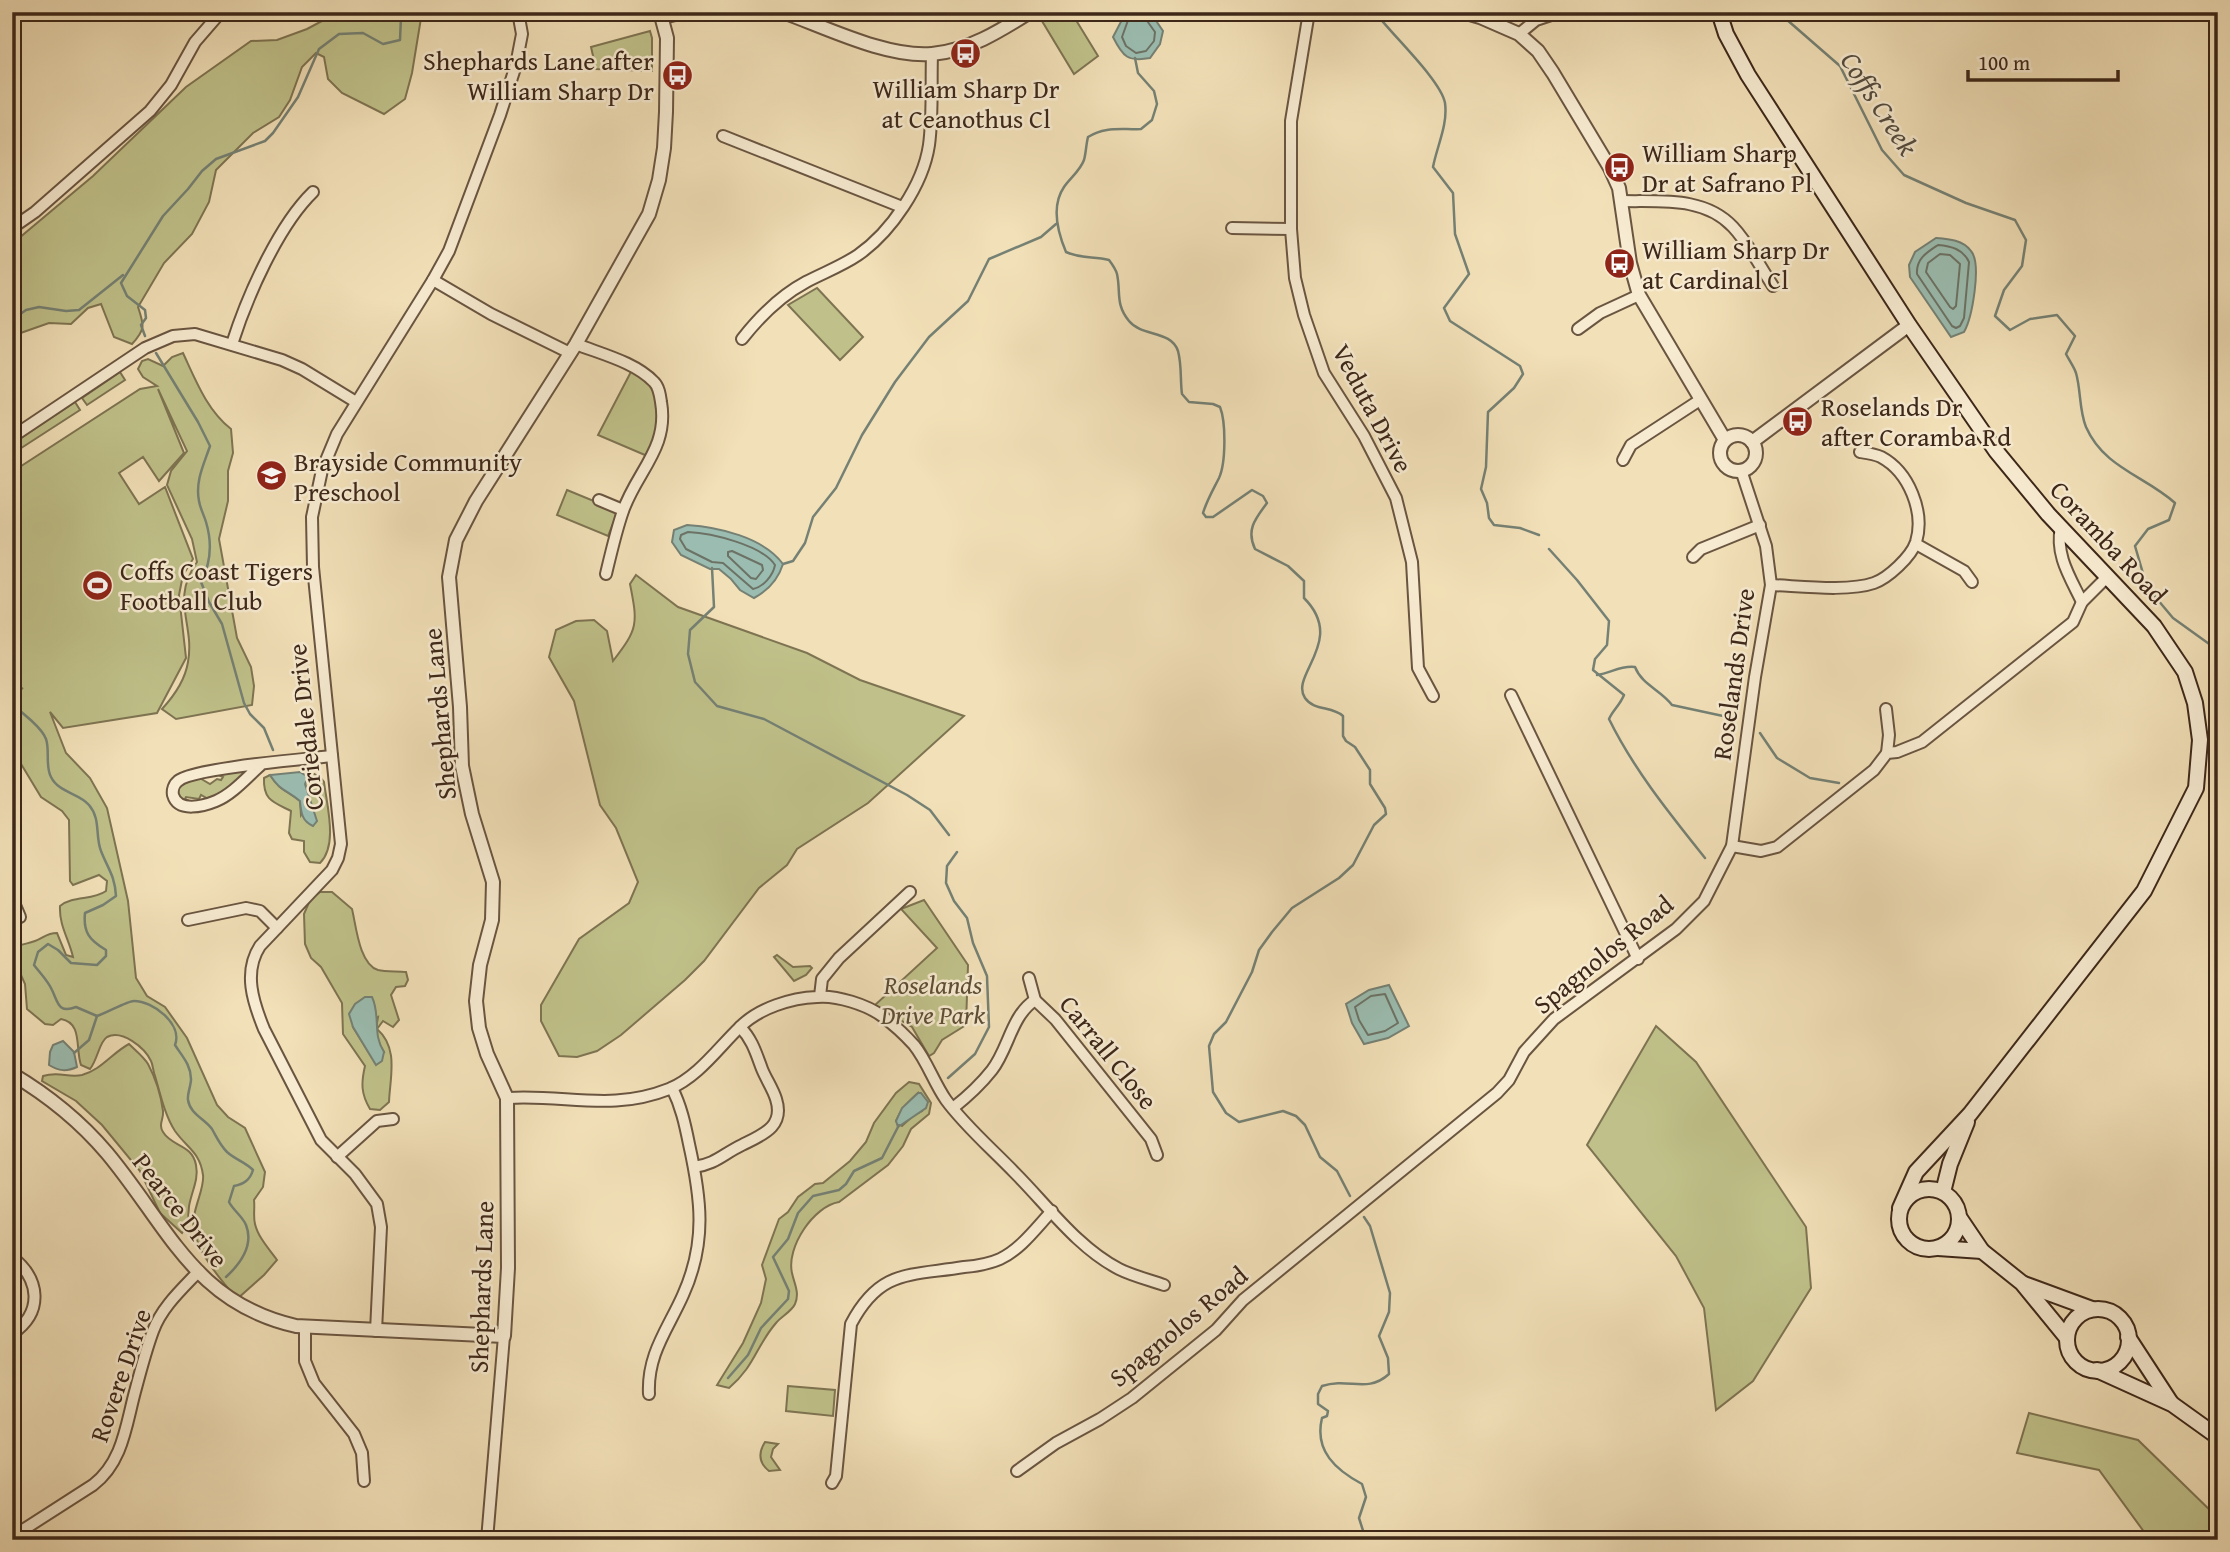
<svg xmlns="http://www.w3.org/2000/svg" width="2230" height="1552" font-family="'Gentium Book Plus',serif">
<style>
.green{fill:#c0c18a;stroke:#7e7452;stroke-width:2;fill-rule:evenodd}
.water{fill:#9bbdb1;stroke:#758174;stroke-width:2}
.lines{fill:none;stroke-linecap:round;stroke-linejoin:round}
.shore{stroke:#6c7265;stroke-width:2}
.stream{stroke:#758174;stroke-width:2.5}
.minor-casing{stroke:#6a5541;stroke-width:14}
.tertiary-casing{stroke:#6a5541;stroke-width:16}
.secondary-casing{stroke:#3d2719;stroke-width:18}
.minor{stroke:#f7ebd1;stroke-width:10}
.tertiary{stroke:#f7ebd1;stroke-width:12}
.secondary{stroke:#f7ebd1;stroke-width:14}
.labels{text-anchor:middle;dominant-baseline:central;stroke-width:5;stroke-linejoin:round;paint-order:stroke}
.poi-label{font-size:26px;fill:#3d2719;stroke:#f7ebd1;text-anchor:start}
.street-label{font-size:26px;fill:#3d2719;stroke:#f7ebd1}
.park-label{font-size:26px;font-style:italic;fill:#5e4e35;stroke:#f7ebd1}
.water-label{font-size:28px;font-style:italic;fill:#544c3f;stroke:#f7ebd1}
</style>
<rect width="100%" height="100%" fill="#f2e0b8"/>
<filter id="stains"><feTurbulence type="fractalNoise" baseFrequency=".00286" numOctaves="4"/><feColorMatrix values="0 0 0 0 .2 0 0 0 0 .09 0 0 0 0 .02 0 0 0 .5 -.17"/></filter>
<radialGradient id="worn" r=".72"><stop offset=".6" stop-color="#630" stop-opacity="0"/><stop offset="1" stop-color="#630" stop-opacity=".3"/></radialGradient>
<g class="green">
<path d="M363 12H422L412 73 405 99 384 114 342 93 328 79 324 57 316 53 302 67 290 100 279 117 253 133 216 170 209 202 192 234 164 263 138 307C144 325 146 329 132 344L114 337 101 304 88 308 71 324 49 323 12 336V244L93 176 186 87 251 41 277 40 307 29 335 14Z"/>
<path d="M1057 12H1071L1098 56 1074 74 1042 21Z"/>
<path d="M650 31 652 38V71L596 69 591 47Z"/>
<path d="M817 288 863 337 840 360 788 305Z"/>
<path d="M183 353C196 381 207 410 231 429L233 453 228 471V501L219 539 237 638 251 667 254 686 252 705 176 719 162 709C174 696 185 681 188 662 195 624 170 600 197 562L192 539 167 485 171 471 187 451 158 389 184 453 159 481 143 457 119 473 139 504 165 487 193 559 183 575 179 595 186 658 157 713 63 728 50 712 66 753 90 778 107 808 128 901 136 978 147 996 165 1007 187 1038 217 1105 228 1117 245 1128 265 1172 263 1187 254 1200C255 1208 253 1216 255 1224 258 1237 269 1249 277 1260L264 1275 237 1299C221 1280 200 1256 194 1231 190 1212 205 1190 203 1175 200 1152 187 1148 175 1131 165 1116 160 1093 155 1076 153 1071 153 1065 151 1061 145 1048 122 1029 107 1037 99 1042 98 1059 90 1069L81 1065C75 1048 83 1023 61 1019L53 1025 45 1024 27 1009 25 984 12 955V951C20 943 25 945 35 941 44 938 46 933 57 933L66 955 73 957C69 939 59 926 60 906 74 895 92 901 106 891L107 881 99 875 73 885 70 881 69 820 62 811 41 797 12 749V682L23 689 12 680V472L140 389 157 386 143 377 138 369 142 361 148 359 163 366 172 357Z"/>
<path d="M633 368 654 382 661 405 652 458 598 435Z"/>
<path d="M120 372 125 380 87 405 82 398Z"/>
<path d="M75 402 80 410 12 454V444Z"/>
<path d="M567 490 618 511 608 536 557 515Z"/>
<path d="M636 575 678 607 807 653 860 680 964 716 868 803 797 849 787 865 759 888 704 961 685 980 621 1035 597 1051 577 1057 559 1056 541 1021V1005L579 939 629 903 638 882 616 828 600 805 574 701 549 657 556 630 576 621 594 620 607 631 613 661C638 629 638 624 630 584Z"/>
<path d="M251 769 227 790 210 800 201 795 199 799 186 797 185 799 193 803 185 802 177 796C176 782 187 781 198 777L210 784 217 779 221 780 223 777 216 774Z"/>
<path d="M314 774 320 777 324 782C327 806 338 845 320 863L310 862 304 852V841L292 839 289 833 291 811C273 802 263 800 264 778L270 775C280 791 287 790 300 801L301 815 310 800 305 784 308 777Z"/>
<path d="M320 892H332L352 909C356 925 359 964 378 970 386 972 397 971 406 972L408 980 405 986 396 987 391 995 399 1020 393 1027 383 1021 377 1029C399 1048 390 1077 389 1102L380 1110 370 1109C361 1094 361 1083 365 1066L343 1034 342 1003 321 967 311 958 305 944 304 914 310 900ZM378 1017C375 1031 376 1039 384 1052L371 1056 353 1027Z"/>
<path d="M924 900 968 965 966 1025 942 1040 934 1053 929 1056 912 1027 875 1005 937 948 901 909Z"/>
<path d="M777 955 793 967 810 966 812 968 806 975 794 981 774 957Z"/>
<path d="M1656 1026 1696 1062 1806 1227 1811 1288 1753 1381 1716 1410 1704 1308 1676 1256 1587 1145Z"/>
<path d="M129 1044C135 1050 144 1057 148 1064 155 1077 161 1096 163 1111 164 1119 158 1124 163 1132 172 1147 192 1144 196 1165 200 1185 185 1199 189 1223L182 1233 160 1213 140 1171 102 1125 76 1101 42 1081 43 1076C59 1071 68 1078 82 1075 101 1070 112 1053 129 1044Z"/>
<path d="M909 1082 919 1084 931 1103 929 1114 911 1129 903 1146 888 1165 839 1202C814 1206 786 1247 792 1273 794 1283 800 1293 795 1304 792 1311 781 1317 776 1323 756 1346 755 1366 729 1388L717 1385 743 1343 761 1303 766 1279 762 1265 779 1219 788 1212 798 1197 815 1184 823 1183 850 1161 866 1142 874 1123 896 1093ZM918 1093 922 1111 914 1115 902 1126 896 1121C901 1109 908 1102 918 1093Z"/>
<path d="M788 1386 835 1390 833 1416 786 1411Z"/>
<path d="M2029 1413 2138 1440 2218 1518V1540H2150L2099 1470 2017 1453Z"/>
<path d="M765 1442 778 1444 773 1449 771 1457 780 1470 769 1471C759 1463 758 1453 765 1442Z"/>
</g>
<g class="water">
<path d="M1126 12H1150L1163 31 1160 44 1150 58C1128 62 1123 57 1113 37Z"/>
<path d="M1936 238C1949 239 1963 240 1971 251 1982 264 1972 318 1964 332L1951 337 1910 277 1909 265 1915 252Z"/>
<path d="M687 525C718 527 763 537 783 564 778 580 769 590 754 598L740 590 731 579 719 569H710L681 555 672 542 674 530Z"/>
<path d="M300 772 308 777 305 784 317 821 313 826C302 821 301 813 300 801 286 789 281 792 270 775Z"/>
<path d="M1389 985 1409 1026 1388 1038 1364 1044 1352 1023 1346 1004 1369 990Z"/>
<path d="M365 997H372C381 1016 372 1034 384 1052L382 1061 376 1065 353 1027 349 1014 355 1004Z"/>
<path d="M63 1041 74 1052 77 1067C66 1072 59 1071 49 1065L50 1052 53 1045Z"/>
<path d="M918 1093H921L928 1102 926 1108 898 1127 896 1121 902 1108Z"/>
</g>
<g class="lines">
<g class="shore">
<path d="M1131 12 1122 37 1126 46 1136 53 1146 51 1154 41 1155 32 1145 18V12"/>
<path d="M1938 245C1951 246 1963 249 1969 262L1964 318 1960 326 1956 328 1952 326 1917 274C1916 259 1926 253 1938 245Z"/>
<path d="M1940 254 1950 255 1960 264 1956 306 1953 309 1950 307 1926 272 1928 263Z"/>
<path d="M688 532C711 533 762 545 775 565 773 576 763 587 753 589L723 563 712 562 686 549 680 539 681 535Z"/>
<path d="M732 551 762 565 763 570 756 579 751 578 728 556V552Z"/>
<path d="M1385 994 1398 1023 1385 1031 1368 1035 1359 1020 1355 1007 1371 996Z"/>
</g>
<g class="stream">
<path d="M1375 12C1390 33 1441 80 1445 103 1448 125 1437 146 1433 167L1453 193 1455 234 1469 274 1444 308 1450 321 1520 366 1523 374 1514 388 1488 412 1486 467 1481 489 1487 503 1489 518 1494 525 1520 528 1539 535"/>
<path d="M1778 12 1840 66 1882 150 1904 175 1966 203 2015 220 2026 240 2022 266 2004 290 1995 316 2010 330 2030 319 2057 315 2075 336 2066 354C2069 360 2074 367 2076 373 2081 390 2079 410 2086 427 2104 468 2145 476 2175 503L2169 520 2148 529 2135 546 2147 587 2173 618 2212 646"/>
<path d="M1135 58 1138 73 1154 91 1157 104 1152 120 1141 129C1121 130 1105 126 1088 137 1086 145 1086 153 1084 160 1080 171 1070 178 1064 187 1051 206 1058 233 1066 252 1081 259 1094 256 1109 260 1112 264 1116 270 1117 274 1121 292 1115 304 1129 321 1142 337 1171 330 1178 351 1182 366 1180 380 1182 394L1189 402 1213 404 1220 407C1226 422 1226 463 1219 478 1213 490 1207 500 1203 513L1206 517H1213L1252 490 1263 496 1267 503C1255 519 1246 530 1255 549L1288 566 1304 581V598C1347 641 1289 675 1305 698 1314 711 1332 706 1343 716V736L1346 741 1355 747 1370 770V784L1385 808 1386 814 1374 825 1353 865 1339 878 1292 908 1272 932 1259 950 1252 972 1226 1022 1214 1034 1209 1046 1213 1092 1226 1113 1239 1122 1283 1111 1296 1116 1305 1125 1320 1157 1337 1171 1350 1196"/>
<path d="M12 320 26 310 39 307 66 311 79 310 123 275"/>
<path d="M145 336 141 325 146 318 145 310 127 296 121 283 163 216 188 189 202 171 216 159 265 141 273 133 298 97 319 49 339 34 363 33 383 44 400 40 401 17 404 12"/>
<path d="M156 353 198 422 210 446C204 464 195 481 199 501 200 508 204 515 206 522 212 542 211 563 201 582L209 602 222 624 244 703 250 714 264 728 273 750"/>
<path d="M1549 549 1577 580 1609 621 1607 645 1595 659 1593 670 1624 695C1620 705 1613 710 1609 719 1634 770 1670 814 1705 858"/>
<path d="M783 564 793 561 805 543 813 517 836 488 862 435 895 382 929 337 968 301 989 259 1041 237 1056 224"/>
<path d="M712 568 714 607 690 630 688 654 695 682 717 706 764 719 907 795 930 810 949 835"/>
<path d="M1597 675C1611 673 1621 665 1635 667 1642 685 1661 690 1672 705L1737 719"/>
<path d="M12 705C22 712 42 728 46 739 50 750 45 766 51 777 59 793 79 793 89 805 101 819 95 836 101 851 108 869 115 876 116 896L103 905 85 913C83 932 89 940 106 950V956L97 965 71 963 58 950 48 944 38 952 34 965C40 973 48 981 52 990 58 1002 58 1014 76 1007L97 1016C107 1013 127 1001 134 1001 153 1001 183 1024 175 1045 182 1056 191 1065 191 1079 191 1086 187 1094 188 1100 190 1114 205 1119 212 1129 217 1138 220 1145 227 1152 236 1160 245 1162 253 1170 250 1180 244 1184 234 1186L229 1202C233 1210 243 1217 246 1225 254 1245 240 1264 226 1277"/>
<path d="M1760 733 1777 758 1810 778 1839 783"/>
<path d="M74 1053 89 1040 97 1016"/>
<path d="M948 1078 975 1054 989 1027 987 976 973 943 967 918 954 901 946 883 947 866 957 852"/>
<path d="M1364 1217 1370 1226 1390 1293 1389 1312 1379 1336 1388 1358 1389 1374C1367 1394 1349 1377 1322 1386L1318 1394V1404L1328 1411 1327 1416 1322 1418C1314 1451 1336 1470 1362 1484L1366 1497 1359 1518 1366 1540"/>
<path d="M728 1378 748 1355 761 1328 788 1299 789 1291 773 1257 788 1239 798 1213 813 1196 839 1190 846 1184 854 1171 882 1158 899 1125"/>
</g>
<defs>
<g id="minor">
<path d="M1309 12 1291 121V229L1295 278 1304 315 1324 373 1364 436 1396 498 1412 562 1418 668 1433 696"/>
<path d="M1519 34 1536 20 1560 12"/>
<path d="M723 136 902 207"/>
<path d="M1621 201C1660 202 1704 196 1733 227 1749 244 1760 267 1773 286"/>
<path d="M12 228 35 212 150 111 171 85 195 42 221 12"/>
<path d="M1232 228 1291 229"/>
<path d="M433 280 491 314 570 353"/>
<path d="M1578 329 1600 313 1639 295"/>
<path d="M742 339C760 316 780 296 806 282 823 273 842 266 858 255 891 232 923 185 929 145 933 115 931 84 932 54"/>
<path d="M232 344C247 297 278 226 313 192"/>
<path d="M576 344C601 354 635 362 654 382 659 387 660 395 661 402 669 448 637 471 623 511 616 531 611 553 606 574"/>
<path d="M12 437 145 348 173 336 195 334 282 360 302 369 356 402"/>
<path d="M1623 460 1631 445 1700 400"/>
<path d="M599 500 623 510"/>
<path d="M2061 527C2055 555 2070 577 2082 602"/>
<path d="M1916 544 1964 571 1972 582"/>
<path d="M1693 557 1701 549 1760 525"/>
<path d="M1771 585C1799 586 1848 592 1874 583 1888 578 1911 557 1916 542 1925 512 1909 472 1881 457 1875 454 1867 453 1860 452"/>
<path d="M1511 695 1638 959"/>
<path d="M1886 709 1889 735 1887 753"/>
<path d="M262 764C248 776 233 794 216 801 204 806 178 813 173 795 172 790 174 784 178 781 192 768 307 759 332 756"/>
<path d="M1732 846 1761 851 1777 847 1874 770 1887 753 1897 752 1922 742 2073 622 2082 602 2108 576"/>
<path d="M12 898 20 917"/>
<path d="M188 920 246 908 260 911 277 928"/>
<path d="M1029 978 1035 1000 1055 1019 1151 1139 1157 1155"/>
<path d="M820 996 822 979 839 958 910 892"/>
<path d="M507 1098C566 1094 611 1112 669 1089 698 1077 718 1048 740 1027 759 1008 791 998 817 997 837 995 867 1005 882 1016 893 1024 905 1035 914 1045 927 1061 934 1083 946 1100 965 1126 992 1149 1015 1173 1047 1205 1078 1248 1119 1269 1133 1276 1150 1280 1164 1285"/>
<path d="M953 1108C967 1097 981 1084 992 1070 1009 1048 1011 1016 1035 1000"/>
<path d="M337 1157 377 1121 393 1119"/>
<path d="M694 1167C716 1164 723 1154 742 1145 762 1135 785 1127 776 1099 773 1089 766 1079 762 1069 756 1053 752 1039 740 1027"/>
<path d="M12 1257C40 1279 44 1312 12 1334"/>
<path d="M305 1327V1361L314 1383 354 1434 362 1453 364 1481"/>
<path d="M376 1331 381 1227 377 1204 355 1174 321 1140 264 1029C253 1002 243 972 260 946L332 870 338 858 341 844 313 567 312 517 322 470 337 434 433 280 449 251 500 115 516 65 522 34 518 12"/>
<path d="M649 1394C647 1354 668 1329 683 1295 707 1242 701 1198 689 1144 685 1124 681 1106 672 1088"/>
<path d="M1017 1471 1056 1443 1100 1419 1132 1398 1216 1330 1243 1300 1497 1093 1509 1080 1524 1052 1554 1019 1676 929 1704 901 1732 846 1755 677 1771 585 1766 546 1741 470"/>
<path d="M832 1483 836 1476 851 1324C880 1269 909 1276 964 1267 976 1266 989 1264 1000 1259 1021 1249 1036 1228 1052 1211"/>
<path d="M12 1537 93 1485C124 1461 126 1423 136 1388 141 1369 146 1350 153 1331 162 1307 181 1290 199 1271"/>
<path d="M487 1540 504 1336"/>
</g>
<g id="tertiary">
<path d="M783 12C825 27 887 58 932 54 968 51 1000 31 1030 12"/>
<path d="M1463 12 1480 17 1519 34 1538 51 1553 73 1610 168 1619 188 1630 263 1639 295 1725 440"/>
<path d="M663 17 683 12"/>
<circle cx="1738" cy="453" r="18"/>
<path d="M1752 442 1909 325"/>
<path d="M12 1074C49 1096 79 1120 107 1153 168 1226 194 1303 296 1326L504 1336 508 1268 507 1098 487 1054 479 1028 476 1001 480 965 492 920 493 882 472 814 462 766 460 707 449 577 456 540 476 501 576 344 649 214 659 180 664 148 666 112 667 38 660 12"/>
</g>
<g id="secondary">
<path d="M1719 12 1726 34 1748 75 1909 325 1996 451 2048 514 2154 626 2185 672 2195 703 2200 740 2196 788 2144 891 1970 1114 1916 1172 1900 1208"/>
<circle cx="1929" cy="1219" r="30"/>
<path d="M1943 1192 1950 1164 1967 1122"/>
<path d="M1959 1217 1982 1251 2022 1283 2067 1338"/>
<path d="M1938 1248 1982 1251"/>
<path d="M2024 1284 2092 1309"/>
<circle cx="2098" cy="1340" r="31"/>
<path d="M2128 1337 2171 1403"/>
<path d="M2097 1370 2172 1404 2218 1437"/>
</g>
</defs>
<use href="#minor" class="minor-casing"/>
<use href="#tertiary" class="tertiary-casing"/>
<use href="#secondary" class="secondary-casing"/>
<use href="#minor" class="minor"/>
<use href="#tertiary" class="tertiary"/>
<use href="#secondary" class="secondary"/>
</g>
<defs>
<symbol id="bus-disc" viewBox="-11 -11 22 22"><circle r="9.5" fill="#8f2418" stroke="#f7ebd1"/><path d="M-5-6H5V4H4V6H2V4H-2V6H-4V4H-5ZM-3.5-4V0h7V-4ZM-3.5 1.2v1.5H-2V1.2ZM2 1.2v1.5H3.5V1.2Z" fill="#fff"/></symbol>
<symbol id="school-disc" viewBox="-11 -11 22 22"><circle r="9.5" fill="#8f2418" stroke="#f7ebd1"/><path d="M0-5L7-2L0 1L-7-2ZM-4 1L0 2.5L4 1V4Q0 6-4 4Z" fill="#fff"/></symbol>
<symbol id="stadium-disc" viewBox="-11 -11 22 22"><circle r="9.5" fill="#8f2418" stroke="#f7ebd1"/><path d="M0-5a6.5 5 0 1 0 0 10a6.5 5 0 1 0 0-10ZM-3.5-1.8h7v3.6h-7Z" fill="#fff"/></symbol>
</defs>
<g fill-rule="evenodd">
<use href="#bus-disc" x="948" y="36" width="35" height="35"/>
<use href="#bus-disc" x="660" y="58" width="35" height="35"/>
<use href="#bus-disc" x="1602" y="150" width="35" height="35"/>
<use href="#bus-disc" x="1602" y="246" width="35" height="35"/>
<use href="#bus-disc" x="1780" y="404" width="35" height="35"/>
<use href="#school-disc" x="254" y="458" width="35" height="35"/>
<use href="#stadium-disc" x="80" y="568" width="35" height="35"/>
</g>
<g class="labels">
<g class="poi-label">
<text x="654" y="60" text-anchor="end">Shephards Lane after<tspan x="654" dy="30">William Sharp Dr</tspan></text>
<text x="966" y="88" text-anchor="middle">William Sharp Dr<tspan x="966" dy="30">at Ceanothus Cl</tspan></text>
<text x="1642" y="152">William Sharp<tspan x="1642" dy="30">Dr at Safrano Pl</tspan></text>
<text x="1642" y="249">William Sharp Dr<tspan x="1642" dy="30">at Cardinal Cl</tspan></text>
<text x="1821" y="406">Roselands Dr<tspan x="1821" dy="30">after Coramba Rd</tspan></text>
<text x="294" y="461">Brayside Community<tspan x="294" dy="30">Preschool</tspan></text>
<text x="120" y="570">Coffs Coast Tigers<tspan x="120" dy="30">Football Club</tspan></text>
</g>
<g class="street-label">
<text transform="translate(1373 408) rotate(62)">Veduta Drive</text>
<text transform="translate(2109 542) rotate(47)">Coramba Road</text>
<text transform="translate(1733 674) rotate(-82)">Roselands Drive</text>
<text transform="translate(439 714) rotate(-95)">Shephards Lane</text>
<text transform="translate(305 727) rotate(-96)">Coriedale Drive</text>
<text transform="translate(1603 954) rotate(-39)">Spagnolos Road</text>
<text transform="translate(1109 1052) rotate(51)">Carrall Close</text>
<text transform="translate(181 1210) rotate(52)">Pearce Drive</text>
<text transform="translate(481 1287) rotate(-88)">Shephards Lane</text>
<text transform="translate(1178 1326) rotate(-40)">Spagnolos Road</text>
<text transform="translate(120 1375) rotate(-71)">Rovere Drive</text>
</g>
<g class="park-label">
<text x="933" y="984">Roselands<tspan x="933" dy="30">Drive Park</tspan></text>
</g>
<g class="water-label">
<text transform="translate(1880 103) rotate(57)">Coffs Creek</text>
</g>
</g>
<rect width="2230" height="1552" fill="none" stroke="#f2e0b8" stroke-width="42"/>
<rect x="14" y="14" width="2202" height="1524" fill="none" stroke="#3d2719" stroke-width="3.5"/>
<rect x="21" y="21" width="2188" height="1510" fill="none" stroke="#3d2719" stroke-width="2"/>
<path d="M1968 70v10h150v-10" fill="none" stroke="#3d2719" stroke-width="3.5"/>
<text x="1978" y="70" font-size="21" fill="#3d2719" stroke="#f7ebd1" stroke-width="5" paint-order="stroke">100 m</text>
<rect width="100%" height="100%" filter="url(#stains)"/>
<rect width="100%" height="100%" fill="url(#worn)"/>
</svg>
